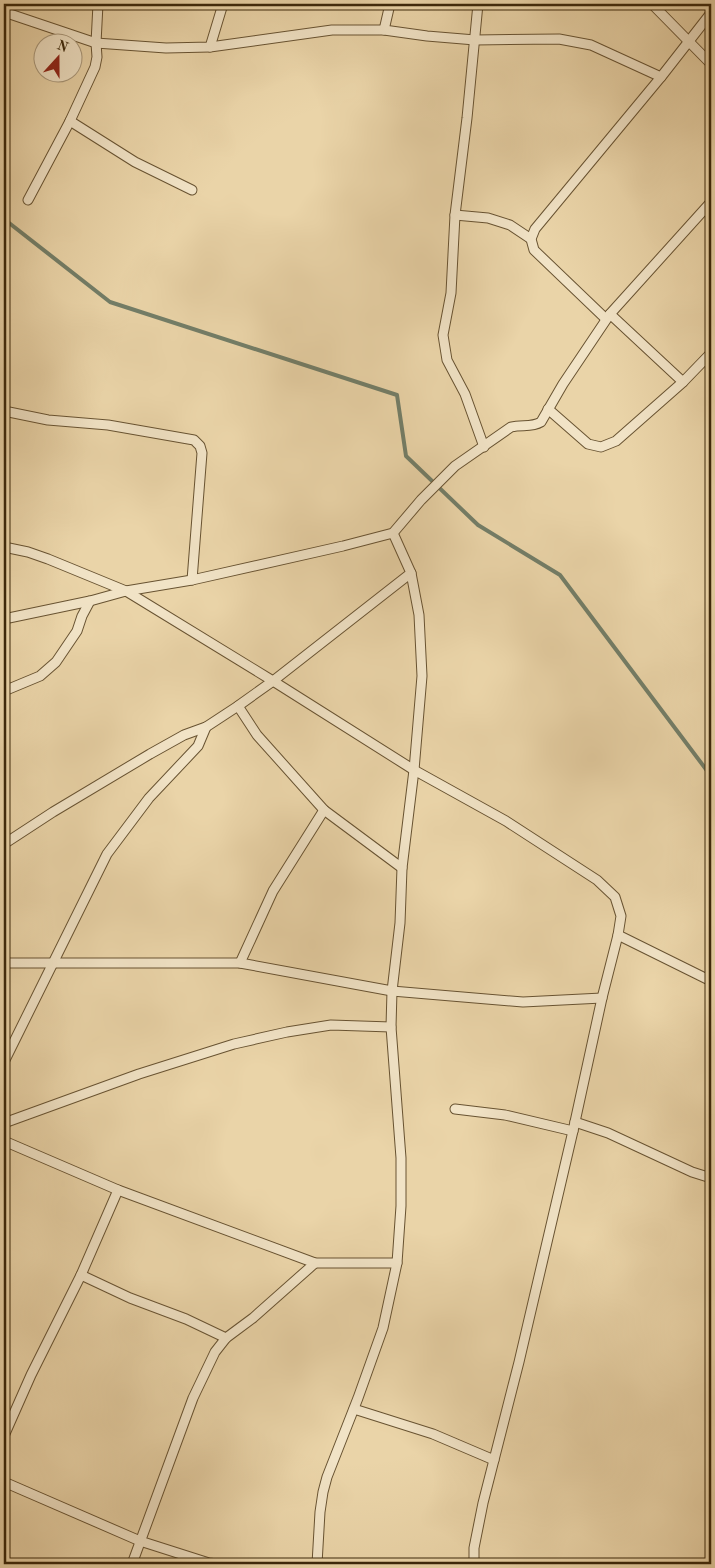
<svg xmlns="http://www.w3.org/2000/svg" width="715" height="1568" font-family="'Old Standard TT',serif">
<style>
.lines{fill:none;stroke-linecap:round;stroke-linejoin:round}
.stream{stroke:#737e68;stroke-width:4}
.street-casing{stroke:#685332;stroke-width:11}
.street{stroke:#f1e3c6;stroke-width:9}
</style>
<rect width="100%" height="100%" fill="#ead4a8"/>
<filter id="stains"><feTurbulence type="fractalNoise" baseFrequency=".004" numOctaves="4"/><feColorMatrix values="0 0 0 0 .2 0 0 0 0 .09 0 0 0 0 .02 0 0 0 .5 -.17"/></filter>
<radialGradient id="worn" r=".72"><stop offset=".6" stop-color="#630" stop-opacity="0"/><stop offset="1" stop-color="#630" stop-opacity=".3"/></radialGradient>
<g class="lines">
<path class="stream" d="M4 219 110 302 397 395 406 456 478 525 560 575 711 776"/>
<defs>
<g id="street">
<path d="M478 4 467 118 455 215 451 293 443 335 447 360 465 394 484 447"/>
<path d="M652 4 711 64"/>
<path d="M4 12 96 43 166 48 210 47 332 30H384L427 36 475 40 559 39 591 45 661 77"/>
<path d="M384 30 390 4"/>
<path d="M210 47 223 4"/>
<path d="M70 121 135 162 192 190"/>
<path d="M28 200 70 121 95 67 97 57 96 43 98 4"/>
<path d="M455 215 488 218 510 225 531 239"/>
<path d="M610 314 683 382"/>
<path d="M606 319 534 250 531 239 535 229 661 77 711 13"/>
<path d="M548 409 588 444 601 447 616 441 683 382 711 353"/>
<path d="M4 411 48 420 108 425 194 440 200 446 202 453 192 580"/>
<path d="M4 547 28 552 48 559 126 591 273 681 414 770 506 821 597 880 615 897 621 916 618 935 711 981"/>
<path d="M4 619 90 601 126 591 192 580 343 546 393 533 421 500 455 466 511 427C522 424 531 428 541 422L563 384 610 314 711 202"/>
<path d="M4 691 40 676 56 662 77 631 82 616 90 601"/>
<path d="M238 706 257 735 324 810 402 868"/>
<path d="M4 844 53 812 150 754 184 735 206 727 238 706 273 681 411 573 393 533"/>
<path d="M4 963H240L392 991 523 1002 602 998"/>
<path d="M240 963 273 891 324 810"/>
<path d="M4 1062 107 854 149 798 198 746 206 727"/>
<path d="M455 1109 505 1115 573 1131"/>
<path d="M575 1122 608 1133 692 1172 711 1178"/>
<path d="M4 1123 139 1074 234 1044 287 1032 331 1025 391 1027"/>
<path d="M4 1141 118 1190 315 1263H397"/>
<path d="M81 1275 130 1298 186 1319 226 1338"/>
<path d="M354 1409 433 1434 494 1460"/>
<path d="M4 1436 31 1375 81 1275 118 1190"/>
<path d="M4 1482 140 1541 209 1563 217 1564"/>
<path d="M132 1564 193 1398 215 1352 226 1338 253 1318 315 1263"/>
<path d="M317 1564 320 1512 323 1492 327 1477 358 1398 383 1328 397 1263 401 1206V1158L391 1027 392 991 400 923 402 868 414 770 422 676 419 615 411 573"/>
<path d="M474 1564V1548L483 1503 519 1362 573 1131 602 998 618 935"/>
</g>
</defs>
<use href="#street" class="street-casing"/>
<use href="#street" class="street"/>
</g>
<rect width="715" height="1568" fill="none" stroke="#ead4a8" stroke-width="20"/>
<rect x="5" y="5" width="705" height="1558" fill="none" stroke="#3c280b" stroke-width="2.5"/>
<rect x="10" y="10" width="695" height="1548" fill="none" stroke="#3c280b"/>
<g transform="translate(58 58) rotate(21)"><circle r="24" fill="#f1e3c6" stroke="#a9987b"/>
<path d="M0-4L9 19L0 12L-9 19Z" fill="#8f2418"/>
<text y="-8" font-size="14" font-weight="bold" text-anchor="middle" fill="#3c280b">N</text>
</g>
<rect width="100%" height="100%" filter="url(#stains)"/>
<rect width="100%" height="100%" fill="url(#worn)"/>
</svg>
